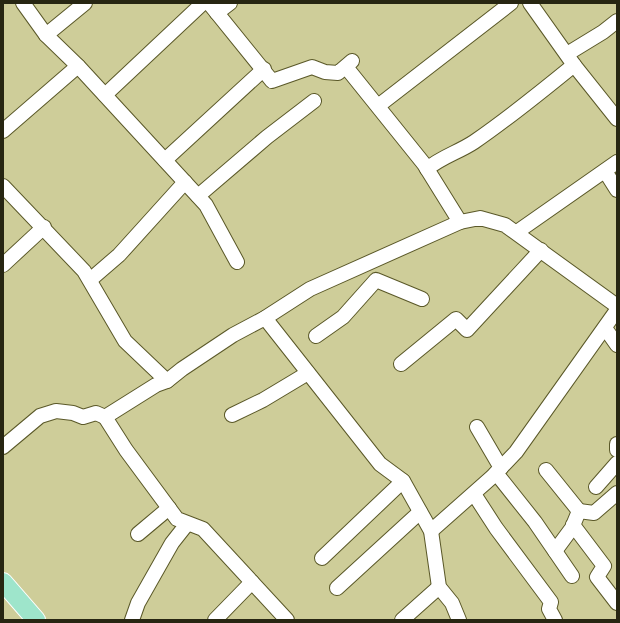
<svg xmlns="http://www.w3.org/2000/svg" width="620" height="623" font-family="'Exo 2',sans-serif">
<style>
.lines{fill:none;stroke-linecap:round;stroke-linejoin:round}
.minor-casing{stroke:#5a5828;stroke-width:16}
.major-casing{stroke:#fff;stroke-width:20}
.minor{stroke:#fff;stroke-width:14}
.major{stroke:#9ee5cb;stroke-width:18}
</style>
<rect width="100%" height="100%" fill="#cecd99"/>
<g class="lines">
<defs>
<g id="minor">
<path d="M23 3 46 35 78 66 206 205 237 262"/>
<path d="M209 3 272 81 312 67 325 72 338 73 352 61"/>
<path d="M530 3 574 65 617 119"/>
<path d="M217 13 230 3"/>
<path d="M46 35 85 3"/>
<path d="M567 54 603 32 617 21"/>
<path d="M346 67 424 164 460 222"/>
<path d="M105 95 203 3"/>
<path d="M378 106 511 3"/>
<path d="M3 131 78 66"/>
<path d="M165 160 264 69"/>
<path d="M427 169C441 157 459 152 474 142 509 118 541 92 574 65"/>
<path d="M605 171 617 190"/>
<path d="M3 186 84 271 125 341 167 381"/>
<path d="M198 196 267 137 314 101"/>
<path d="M517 232 617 162"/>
<path d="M3 265 44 227"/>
<path d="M90 280 119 255 185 182"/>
<path d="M265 318 380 464 403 481 431 531 439 587 452 603 459 620"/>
<path d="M605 328 617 345"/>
<path d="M316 336 343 317 376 280 422 299"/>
<path d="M401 364 456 319 467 330 541 250"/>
<path d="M232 415 263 400 308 373"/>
<path d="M105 417 126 450 177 519 203 529 287 620"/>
<path d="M477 427 501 468"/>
<path d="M617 444V450"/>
<path d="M3 447 40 416 56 411 73 413 83 417 96 413 105 417 156 385 167 381 182 369 233 335 265 318 310 289 460 222 480 218 505 225 617 306"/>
<path d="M546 470 579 511 572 528 555 551"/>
<path d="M496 473 535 522 572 576"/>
<path d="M596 487 617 463"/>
<path d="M474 494 496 528 551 602 549 609 555 620"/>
<path d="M579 511 594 513 617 493"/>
<path d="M573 525 604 566 597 577 617 603"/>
<path d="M431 531 492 477 516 452 617 310"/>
<path d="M138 534 169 508"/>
<path d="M322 558 403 481"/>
<path d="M337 588 420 512"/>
<path d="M132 620 138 603 172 543 187 524"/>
<path d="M215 620 252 582"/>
<path d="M402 620 439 587"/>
</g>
<path id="major" d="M3 582 36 620"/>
</defs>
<use href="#minor" class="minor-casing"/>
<use href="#major" class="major-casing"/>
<use href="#minor" class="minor"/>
<use href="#major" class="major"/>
</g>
<rect width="620" height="623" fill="none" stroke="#272612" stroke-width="8"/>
</svg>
